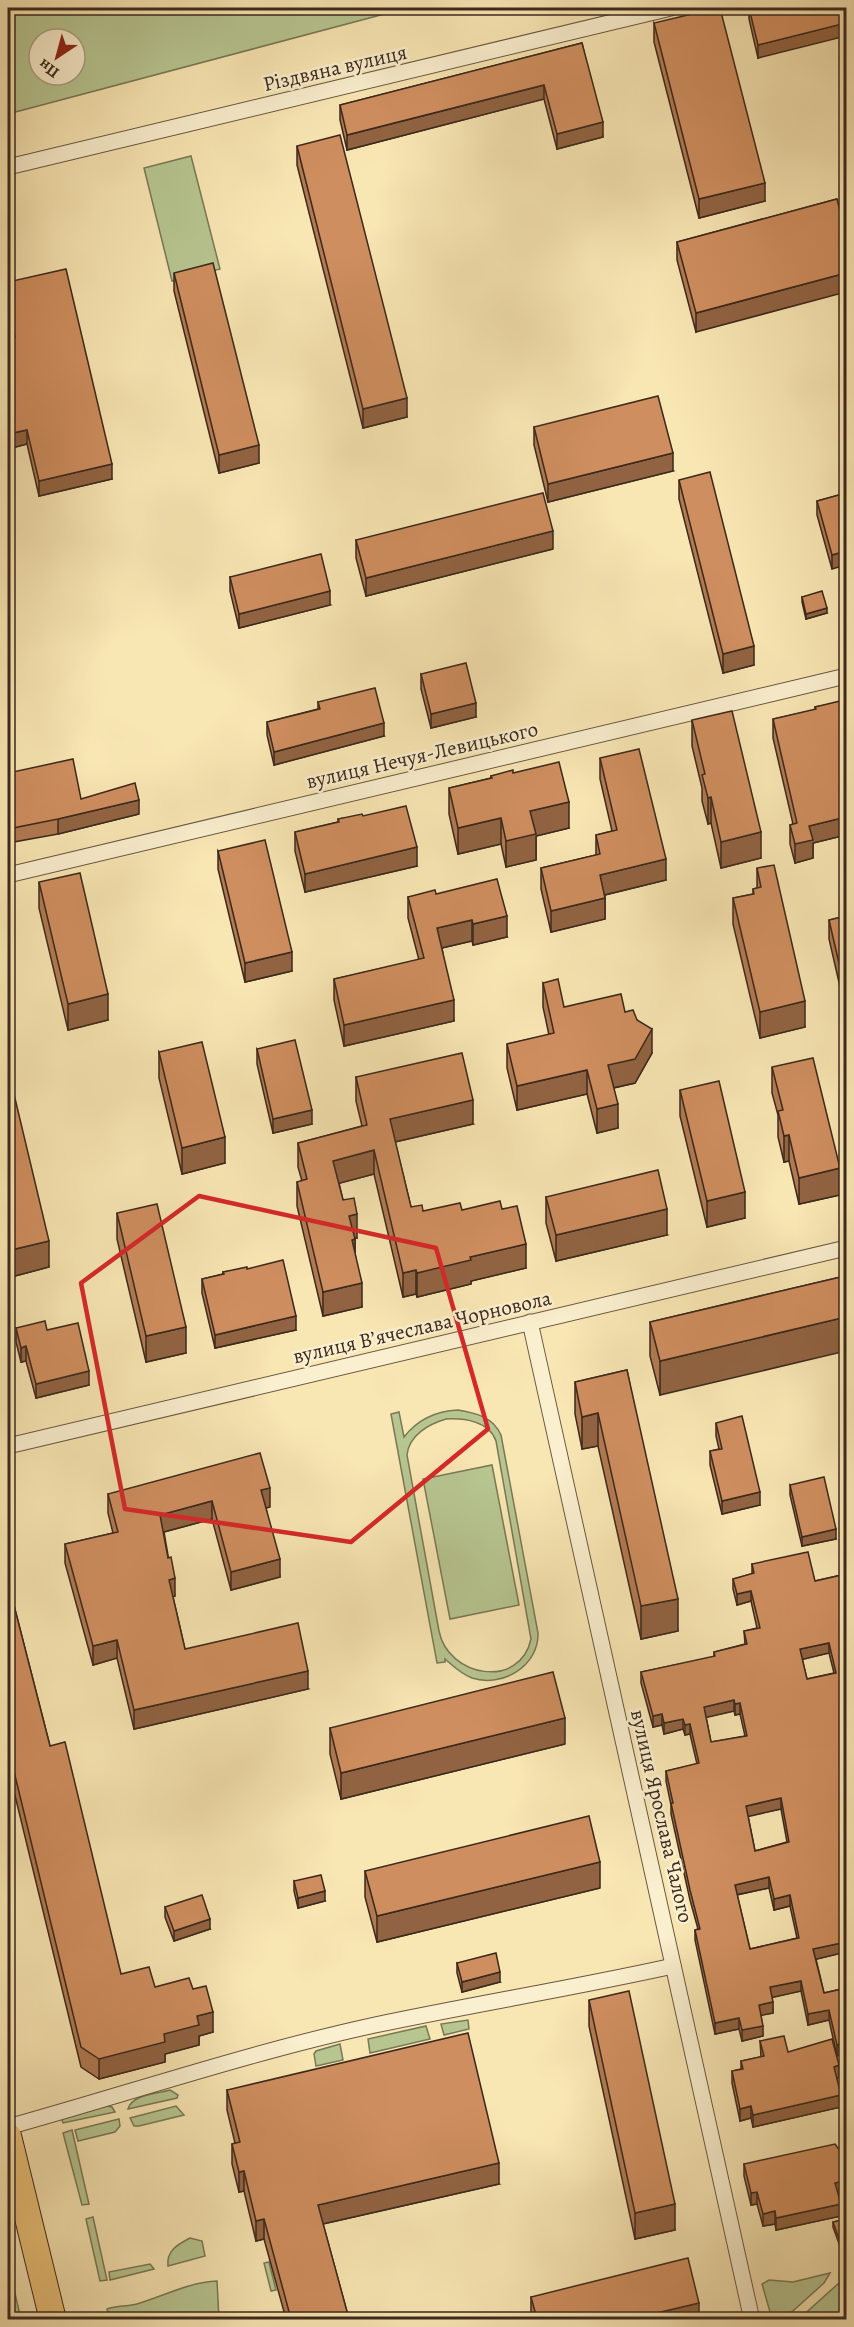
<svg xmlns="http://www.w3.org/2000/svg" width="854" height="2327" font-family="Alegreya,serif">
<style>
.green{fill:#b7c691;stroke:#797856;stroke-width:1.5;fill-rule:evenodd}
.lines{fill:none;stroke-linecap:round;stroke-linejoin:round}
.minor-casing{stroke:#6a5842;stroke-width:17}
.primary-casing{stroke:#3b291c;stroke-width:28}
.minor{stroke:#faefce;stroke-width:15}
.primary{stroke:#ecc37a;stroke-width:26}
.wall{fill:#b27a52;stroke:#3b291c;stroke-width:1.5;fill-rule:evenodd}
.shaded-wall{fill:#916342;stroke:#3b291c;stroke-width:1.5}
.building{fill:#cf8e5f;stroke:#3b291c;stroke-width:1.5;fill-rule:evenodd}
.marked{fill:none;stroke:#d62828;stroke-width:4.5;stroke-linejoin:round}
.labels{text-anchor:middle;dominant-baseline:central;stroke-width:5;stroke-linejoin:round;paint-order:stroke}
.street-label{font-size:21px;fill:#3b291c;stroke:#faefce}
</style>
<rect width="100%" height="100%" fill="#f8e6b3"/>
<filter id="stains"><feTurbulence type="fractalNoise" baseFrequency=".00333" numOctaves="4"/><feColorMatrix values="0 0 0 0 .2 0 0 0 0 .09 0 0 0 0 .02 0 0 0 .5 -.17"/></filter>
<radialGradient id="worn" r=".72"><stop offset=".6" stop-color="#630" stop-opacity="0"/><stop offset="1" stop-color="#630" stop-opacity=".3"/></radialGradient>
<g class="green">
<path d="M8 8H407L8 114ZM39 39H75V75H39Z"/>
<path d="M191 156 220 269 172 281 144 168Z"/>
<path d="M458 1410C476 1413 493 1417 501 1435L538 1633C539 1666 502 1688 472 1678 461 1674 453 1666 445 1659V1662L437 1663 391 1414 399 1412 404 1437C418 1419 436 1411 458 1410ZM446 1419C464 1418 489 1421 496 1441L531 1639C520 1690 448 1677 439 1631L407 1455C409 1435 429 1424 446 1419Z"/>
<path d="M492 1465 519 1605 450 1619 423 1479Z"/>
<path d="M468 2020 469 2029 444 2035 441 2024Z"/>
<path d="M426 2026 430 2039 370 2053 368 2039Z"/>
<path d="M340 2044 343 2060 316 2066 314 2054 316 2051Z"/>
<path d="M170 2090 178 2095 177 2098 128 2109C132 2094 157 2094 170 2090Z"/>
<path d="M107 2106 112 2107 115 2112 63 2123 61 2117Z"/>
<path d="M176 2106 184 2115 139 2126H134L130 2118Z"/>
<path d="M119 2119 120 2126 115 2132 78 2141 75 2130Z"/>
<path d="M72 2130 89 2204 82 2205 63 2133Z"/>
<path d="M93 2217 107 2280 100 2281 86 2219Z"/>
<path d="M190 2238 202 2241 205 2256 168 2266C166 2250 179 2244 190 2238Z"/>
<path d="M269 2262 276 2290 271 2291 264 2263Z"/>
<path d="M8 2264 21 2319H8Z"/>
<path d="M150 2264 154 2269 110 2280 109 2272Z"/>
<path d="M830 2273 824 2283 784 2319H772L762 2284 769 2280 793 2282Z"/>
<path d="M217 2281 219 2319H110L107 2309C118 2305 129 2307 140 2303 166 2295 190 2282 217 2281Z"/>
<path d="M840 2282 846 2283V2319H799Z"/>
</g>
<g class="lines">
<defs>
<g id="minor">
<path d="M8 167 671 8"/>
<path d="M8 875 846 676"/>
<path d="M530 1322 752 2320"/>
<path d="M8 1446 846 1248"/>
<path d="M8 2127C130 2093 251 2052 375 2025 474 2004 574 1988 673 1966"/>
</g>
<path id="primary" d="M8 2136 53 2320"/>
</defs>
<use href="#minor" class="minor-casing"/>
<use href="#primary" class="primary-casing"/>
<use href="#minor" class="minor"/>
<use href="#primary" class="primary"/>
</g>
<g class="wall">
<path d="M749 8H846L758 58 749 19Z"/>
<path d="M654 23 765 201 699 218 654 42Z"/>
<path d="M582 43 603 137 557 149 544 99 347 150 340 120V105Z"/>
<path d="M846 126V162L841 137V127Z"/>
<path d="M297 146 407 417 363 428 297 165Z"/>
<path d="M837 199 696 332 677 260V242Z"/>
<path d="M174 273 259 463 219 473 174 291Z"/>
<path d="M8 282 112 479 39 496 27 444 8 449V339L12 338 8 320Z"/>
<path d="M534 427 673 471 548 502 534 445Z"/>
<path d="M679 480 754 665 723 673 679 499Z"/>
<path d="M846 493 832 569 817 515V501Z"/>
<path d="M356 540 553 549 366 596 356 558Z"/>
<path d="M230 577 330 605 239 628 230 591Z"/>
<path d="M802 597 827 613 806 619 802 602Z"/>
<path d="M421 674 476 717 431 728 421 689Z"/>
<path d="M318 702 384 736 274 765 267 735V722L318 709Z"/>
<path d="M846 702V835L813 843V858L795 863 790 844V825L793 824 773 738V719L815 710V707Z"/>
<path d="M692 720 761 858 721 868 711 823 708 824 702 801V788L692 746Z"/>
<path d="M600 758 666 880 605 895V919L551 932 541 889V868L596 855V835L612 831 600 779Z"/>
<path d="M8 773 81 799 139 814 58 834 8 843Z"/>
<path d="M513 773 569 828 536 836V860L506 867 501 844 458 854 449 814V788L491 778V776Z"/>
<path d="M363 816 417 866 305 892 295 851V832L338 822V819Z"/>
<path d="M218 851 292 971 245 982 218 869Z"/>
<path d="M757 868 805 1027 760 1038 733 924V898L753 894V889L757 888Z"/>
<path d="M39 882 108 1020 68 1030 39 908Z"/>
<path d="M436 894 507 937 473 945 472 941 442 948 454 1021 344 1046 334 1000V979L419 960 408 918V897Z"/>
<path d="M846 916 841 991 829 939V920Z"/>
<path d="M543 983 564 1007 625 1012 637 1020 652 1053 635 1083 614 1088 618 1128 597 1133 587 1094 517 1110 507 1068V1044L549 1035 543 1007Z"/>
<path d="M257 1049 312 1124 273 1133 257 1064Z"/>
<path d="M159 1052 225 1163 182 1174 159 1078Z"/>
<path d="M772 1067 840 1195 799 1204 789 1161 784 1162 778 1137V1115L772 1093Z"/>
<path d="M8 1069 49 1267 11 1277 8 1262Z"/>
<path d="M356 1077 473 1124 395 1142 411 1207 423 1211 502 1209 526 1268 471 1281V1284L417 1297 416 1294 403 1297 374 1174 339 1183 343 1200 357 1238H355V1253L362 1307 323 1316 297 1206V1182L302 1181 298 1167V1143L362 1126 356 1101Z"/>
<path d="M680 1090 745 1218 707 1227 680 1116Z"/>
<path d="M546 1197 667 1235 556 1261 546 1223Z"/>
<path d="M117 1213 186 1353 146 1362 117 1239Z"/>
<path d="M247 1269 296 1330 215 1348 202 1293V1279L223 1274V1272Z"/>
<path d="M845 1276 660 1395 650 1356V1322Z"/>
<path d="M16 1328 47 1330 89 1385 36 1398 26 1361 21 1362 16 1342Z"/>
<path d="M627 1370 678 1631 641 1639 598 1446 582 1449 575 1414V1382Z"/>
<path d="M846 1419V1437L844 1429V1420Z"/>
<path d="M716 1423 760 1505 722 1514 710 1465V1451L719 1449 716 1436Z"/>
<path d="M841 1442H846V1485L841 1466V1457H842Z"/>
<path d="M790 1485 836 1539 802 1546 790 1495Z"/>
<path d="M108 1494 270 1507 266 1508 280 1577 231 1590 212 1519 164 1532 175 1596 173 1597 185 1649 308 1689 134 1729 117 1658 93 1665 65 1563V1544L113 1533 108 1513Z"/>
<path d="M752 1564 815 1581 846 1574V1952L816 1959 824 1993 846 1988 837 2056 829 2020 808 2025 801 1991 772 1997 773 2013 761 2015 763 2036 742 2041 739 2029 715 2034 695 1940V1930L698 1929 690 1900 671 1814V1805L666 1781V1771L697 1764 690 1734 685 1735 683 1729 664 1734 662 1725 653 1727 641 1683V1672L714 1657V1652L745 1644 744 1631 757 1628 751 1601 737 1605 733 1589V1579L752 1574ZM829 1653 834 1673 807 1679 802 1659ZM734 1711 735 1715 740 1714 745 1736 711 1742 706 1717ZM781 1809 787 1842 755 1851 748 1816ZM769 1888 774 1910 790 1906 797 1938 750 1949 737 1895Z"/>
<path d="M8 1582 50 1746 121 1974 155 1987 193 1989 213 2032 199 2036V2045L165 2054V2062L99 2079 81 2067 10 1775V1758L8 1749Z"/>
<path d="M330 1728 565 1744 341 1799 330 1754Z"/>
<path d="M365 1871 600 1888 377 1942 365 1897Z"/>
<path d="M294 1881 325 1901 298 1908 294 1891Z"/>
<path d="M165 1907 210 1929 174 1941 165 1917Z"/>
<path d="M457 1963 500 1982 462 1992 457 1973Z"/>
<path d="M589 2000 675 2230 635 2239 589 2026Z"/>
<path d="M760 2041 788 2052 839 2077 837 2078 841 2107 753 2127 751 2118 740 2121 732 2083V2071L741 2069V2061L761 2057Z"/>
<path d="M227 2090 499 2184 323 2224 349 2319H286L264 2239 256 2241 244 2191 239 2192 232 2164V2144L235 2143 227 2110Z"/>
<path d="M744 2164 846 2193 838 2195 841 2216 776 2230 775 2224 763 2226 757 2204 751 2205 744 2176Z"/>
<path d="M846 2219 841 2249 833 2227V2222Z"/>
<path d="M531 2297 699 2319H531Z"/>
</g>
<g class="shaded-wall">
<path d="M846 23V36L758 58V45Z"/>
<path d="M544 85V99L347 150V135Z"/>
<path d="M603 122V137L557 149V134Z"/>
<path d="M765 183V201L699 218V199Z"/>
<path d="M846 273V292L696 332V313Z"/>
<path d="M407 398V417L363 428V409Z"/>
<path d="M27 430V444L8 449V434Z"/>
<path d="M259 445V463L219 473V455Z"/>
<path d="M673 453V471L548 502V484Z"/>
<path d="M112 464V479L39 496V481Z"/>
<path d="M553 531V549L366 596V578Z"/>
<path d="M846 551V565L832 569V555Z"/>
<path d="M330 591V605L239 628V614Z"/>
<path d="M827 608V613L806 619V614Z"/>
<path d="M754 646V665L723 673V654Z"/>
<path d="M476 703V717L431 728V714Z"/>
<path d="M384 723V736L274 765V752Z"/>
<path d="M711 797V823L708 824V798Z"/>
<path d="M139 800V814L58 834V819Z"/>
<path d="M569 802V828L536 836V860L506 867V841L530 811Z"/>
<path d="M846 817V835L813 843V858L795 863V844L809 826Z"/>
<path d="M501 818V844L458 854V828Z"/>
<path d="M761 832V858L721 868V842Z"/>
<path d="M417 847V866L305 892V874Z"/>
<path d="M666 859V880L600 896V875Z"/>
<path d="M605 898V919L551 932V911Z"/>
<path d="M507 916V937L473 945V924Z"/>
<path d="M472 920V941L437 949V928Z"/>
<path d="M292 952V971L245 982V963Z"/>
<path d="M846 971V990L841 991V972Z"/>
<path d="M108 994V1020L68 1030V1004Z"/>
<path d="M454 1000V1021L344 1046V1025Z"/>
<path d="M805 1001V1027L760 1038V1012Z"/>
<path d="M652 1029V1053L635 1083 608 1089V1065Z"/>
<path d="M587 1070V1094L517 1110V1086Z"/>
<path d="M473 1100V1124L390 1143V1119Z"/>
<path d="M618 1104V1128L597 1133V1109Z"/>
<path d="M312 1110V1124L273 1133V1119Z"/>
<path d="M789 1135V1161L784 1162V1136Z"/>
<path d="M225 1137V1163L182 1174V1148Z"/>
<path d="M374 1150V1174L333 1185V1161Z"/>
<path d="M840 1168V1195L799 1204V1178Z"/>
<path d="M745 1192V1218L707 1227V1201Z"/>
<path d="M667 1209V1235L556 1261V1235Z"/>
<path d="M357 1214V1238L349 1240V1216Z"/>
<path d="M355 1239V1263L352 1240Z"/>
<path d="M49 1241V1267L11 1277V1250Z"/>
<path d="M526 1244V1268L471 1281V1284L417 1297V1273L470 1257Z"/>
<path d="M416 1270V1294L403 1297V1273Z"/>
<path d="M362 1283V1307L323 1316V1292Z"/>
<path d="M296 1316V1330L215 1348V1335Z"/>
<path d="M846 1317V1351L660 1395V1361Z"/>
<path d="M186 1327V1353L146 1362V1336Z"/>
<path d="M26 1346V1361L21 1362V1348Z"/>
<path d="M89 1371V1385L36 1398V1384Z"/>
<path d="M598 1413V1446L582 1449V1417Z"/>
<path d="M270 1488V1507L261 1509V1490Z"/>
<path d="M760 1492V1505L722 1514V1501Z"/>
<path d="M212 1501V1519L160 1533V1515Z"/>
<path d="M836 1529V1539L802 1546V1537Z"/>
<path d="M280 1559V1577L231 1590V1572Z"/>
<path d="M175 1578V1596L169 1598V1580Z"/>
<path d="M751 1591V1601L737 1605V1594Z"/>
<path d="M678 1599V1631L641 1639V1606Z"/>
<path d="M117 1640V1658L93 1665V1646Z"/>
<path d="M829 1643V1653L800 1660V1649Z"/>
<path d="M308 1671V1689L134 1729V1710Z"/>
<path d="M734 1700V1711L704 1718V1707Z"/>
<path d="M740 1703V1714L735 1715V1704Z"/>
<path d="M662 1714V1725L653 1727V1716Z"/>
<path d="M565 1718V1744L341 1799V1773Z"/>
<path d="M683 1719V1729L664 1734V1723Z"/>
<path d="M690 1724V1734L685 1735V1725Z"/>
<path d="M781 1798V1809L746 1817V1806Z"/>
<path d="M600 1862V1888L377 1942V1916Z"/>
<path d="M769 1877V1888L735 1895V1885Z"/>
<path d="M325 1891V1901L298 1908V1898Z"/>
<path d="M790 1895V1906L774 1910V1899Z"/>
<path d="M210 1919V1929L174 1941V1931Z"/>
<path d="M846 1942V1952L813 1960V1949Z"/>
<path d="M500 1972V1982L462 1992V1982Z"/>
<path d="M801 1981V1991L770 1998V1987Z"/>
<path d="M773 2002V2013L759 2016V2005Z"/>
<path d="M829 2010V2020L808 2025V2014Z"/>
<path d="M213 2012V2032L199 2036V2045L165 2054V2062L99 2079V2059L164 2034 197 2016Z"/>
<path d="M739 2018V2029L715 2034V2023Z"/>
<path d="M763 2026V2036L742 2041V2030Z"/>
<path d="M846 2043V2054L837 2056V2045Z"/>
<path d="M839 2065V2077L834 2079V2067Z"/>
<path d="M841 2095V2107L753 2127V2115Z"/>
<path d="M751 2106V2118L740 2121V2109Z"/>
<path d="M499 2163V2184L318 2225V2205Z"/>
<path d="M244 2171V2191L239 2192V2172Z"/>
<path d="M846 2180V2193L835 2196V2183Z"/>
<path d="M757 2192V2204L751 2205V2193Z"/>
<path d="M675 2204V2230L635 2239V2213Z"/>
<path d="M841 2204V2216L776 2230V2218Z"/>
<path d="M775 2211V2224L763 2226V2214Z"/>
<path d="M264 2219V2239L256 2241V2221Z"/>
<path d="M846 2242V2247L841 2249V2244Z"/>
<path d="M699 2303V2319H631Z"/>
</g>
<g class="building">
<path d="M717 8H720L765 183 699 199 654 23Z"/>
<path d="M749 8H846V23L758 45Z"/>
<path d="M582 43 603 122 557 134 544 85 347 135 340 105Z"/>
<path d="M846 126V152L841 127Z"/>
<path d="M340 135 407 398 363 409 297 146Z"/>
<path d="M837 199 846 235V273L696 313 677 242Z"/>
<path d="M213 263 259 445 219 455 174 273Z"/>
<path d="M66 269 112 464 39 481 27 430 8 434V339L15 337 8 305V282Z"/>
<path d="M658 396 673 453 548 484 534 427Z"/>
<path d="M710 472 754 646 723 654 679 480Z"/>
<path d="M543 493 553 531 366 578 356 540Z"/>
<path d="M846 493V551L832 555 817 501Z"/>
<path d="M321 554 330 591 239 614 230 577Z"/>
<path d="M822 591 827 608 806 614 802 597Z"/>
<path d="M466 663 476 703 431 714 421 674Z"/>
<path d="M375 688 384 723 274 752 267 722 320 709 318 702Z"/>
<path d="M840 701V704L846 702V817L809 826 813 840 795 844 790 825 797 823 773 719 816 709 815 707Z"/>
<path d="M732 711 761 832 721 842 711 797 708 798 702 775 705 774 692 720Z"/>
<path d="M639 749 666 859 600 875 605 898 551 911 541 868 600 854 596 835 617 830 600 758Z"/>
<path d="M73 759 81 799 135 783 139 800 58 819 8 829V773Z"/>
<path d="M559 762 569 802 530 811 536 834 506 841 501 818 458 828 449 788 492 778 491 776 513 770V773Z"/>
<path d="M406 806 417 847 305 874 295 832 339 822 338 819 362 814 363 816Z"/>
<path d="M265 840 292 952 245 963 218 851Z"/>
<path d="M774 865 805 1001 760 1012 733 898 754 894 753 889 761 887 757 868Z"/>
<path d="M80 873 108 994 68 1004 39 882Z"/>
<path d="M497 879 507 916 473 924 472 920 437 928 454 1000 344 1025 334 979 424 958 408 897 435 890 436 894Z"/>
<path d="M846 916V971L841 972 829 920Z"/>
<path d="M558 979 564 1007 621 994 625 1012 633 1010 637 1020 652 1029 635 1059 608 1065 618 1104 597 1109 587 1070 517 1086 507 1044 554 1033 543 983Z"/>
<path d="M295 1040 312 1110 273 1119 257 1049Z"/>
<path d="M202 1042 225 1137 182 1148 159 1052Z"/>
<path d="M462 1053 473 1100 390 1119 411 1207 422 1205 423 1211 460 1203 462 1210 500 1201 502 1209 517 1206 526 1244 470 1257 471 1260 417 1273 416 1270 403 1273 374 1150 333 1161 343 1200 354 1198 357 1214 349 1216 355 1239 352 1240 362 1283 323 1292 297 1182 307 1179 298 1143 367 1125 356 1077Z"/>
<path d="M813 1058 840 1168 799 1178 789 1135 784 1136 778 1111 783 1110 772 1067Z"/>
<path d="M8 1069 49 1241 11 1250 8 1236Z"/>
<path d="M719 1081 745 1192 707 1201 680 1090Z"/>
<path d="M658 1170 667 1209 556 1235 546 1197Z"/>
<path d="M157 1204 186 1327 146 1336 117 1213Z"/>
<path d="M283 1260 296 1316 215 1335 202 1279 224 1274 223 1272 247 1267V1269Z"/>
<path d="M845 1276 846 1284V1317L660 1361 650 1322Z"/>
<path d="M45 1321 47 1330 78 1323 89 1371 36 1384 26 1346 21 1348 16 1328Z"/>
<path d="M627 1370 678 1599 641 1606 598 1413 582 1417 575 1382Z"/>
<path d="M742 1416 760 1492 722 1501 710 1451 722 1449 716 1423Z"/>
<path d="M841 1442H846V1476L841 1457 844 1456Z"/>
<path d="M260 1453 270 1488 261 1490 280 1559 231 1572 212 1501 160 1515 168 1558 171 1557 175 1578 169 1580 185 1649 298 1623 308 1671 134 1710 117 1640 93 1646 65 1544 118 1532 108 1494Z"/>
<path d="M824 1477 836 1529 802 1537 790 1485Z"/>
<path d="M808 1552 815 1581 846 1574V1640L845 1641 846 1646V1828H845L846 1836V1942L813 1949 824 1993 846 1988V2043L837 2045 829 2010 808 2014 801 1981 770 1987 773 2002 759 2005 763 2026 742 2030 739 2018 715 2023 695 1930 700 1929 690 1890 671 1803H673L666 1771 699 1763 690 1724 685 1725 683 1719 664 1723 662 1714 653 1716 641 1672 715 1656 714 1652 747 1644 744 1631 760 1628 751 1591 737 1594 733 1579 754 1573 752 1564ZM829 1643 836 1673 807 1679 800 1649ZM734 1700 735 1704 740 1703 747 1736 711 1742 704 1707ZM781 1798 789 1842 755 1851 746 1806ZM769 1877 774 1899 790 1895 799 1938 750 1949 735 1885Z"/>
<path d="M8 1582 50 1746 65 1742 121 1974 149 1967 155 1987 189 1978 193 1989 206 1986 213 2012 197 2016 199 2025 164 2034 165 2042 99 2059 81 2047 10 1755 14 1754 8 1729Z"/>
<path d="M553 1672 565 1718 341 1773 330 1728Z"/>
<path d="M589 1816 600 1862 377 1916 365 1871Z"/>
<path d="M321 1875 325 1891 298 1898 294 1881Z"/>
<path d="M202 1895 210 1919 174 1931 165 1907Z"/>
<path d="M496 1953 500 1972 462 1982 457 1963Z"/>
<path d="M629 1991 675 2204 635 2213 589 2000Z"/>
<path d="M468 2033 499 2163 318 2205 349 2319H291L264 2219 256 2221 244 2171 239 2172 232 2144 240 2142 227 2090Z"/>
<path d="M784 2036 788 2052 832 2039 839 2065 834 2067 841 2095 753 2115 751 2106 740 2109 732 2071 743 2069 741 2061 764 2056 760 2041Z"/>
<path d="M835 2144 846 2159V2180L835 2183 841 2204 776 2218 775 2211 763 2214 757 2192 751 2193 744 2164Z"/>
<path d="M846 2219V2242L841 2244 833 2222Z"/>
<path d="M688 2258 699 2303 631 2319H537L531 2297Z"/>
</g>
<path class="marked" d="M199 1196 436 1248 488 1429 351 1542 125 1509 81 1283Z"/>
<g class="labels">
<g class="street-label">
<text transform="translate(335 68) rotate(-13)">Різдвяна вулиця</text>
<text transform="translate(422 755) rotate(-13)">вулиця Нечуя-Левицького</text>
<text transform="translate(422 1327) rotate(-13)">вулиця Вʼячеслава Чорновола</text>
<text transform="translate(662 1816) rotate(77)">вулиця Ярослава Чалого</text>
</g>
</g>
<rect width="854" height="2327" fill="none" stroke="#f8e6b3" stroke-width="30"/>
<rect x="9" y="9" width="836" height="2309" fill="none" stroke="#3b291c" stroke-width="3"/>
<rect x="15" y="15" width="824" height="2297" fill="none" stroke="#3b291c" stroke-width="1.5"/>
<g transform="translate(57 57) rotate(216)"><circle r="28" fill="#faefce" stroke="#aea087" stroke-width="1.5"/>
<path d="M0-4.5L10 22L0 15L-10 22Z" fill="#8f2418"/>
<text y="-9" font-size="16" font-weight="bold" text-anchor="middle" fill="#3b291c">Пн</text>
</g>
<rect width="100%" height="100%" filter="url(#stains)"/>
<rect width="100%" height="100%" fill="url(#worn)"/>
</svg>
